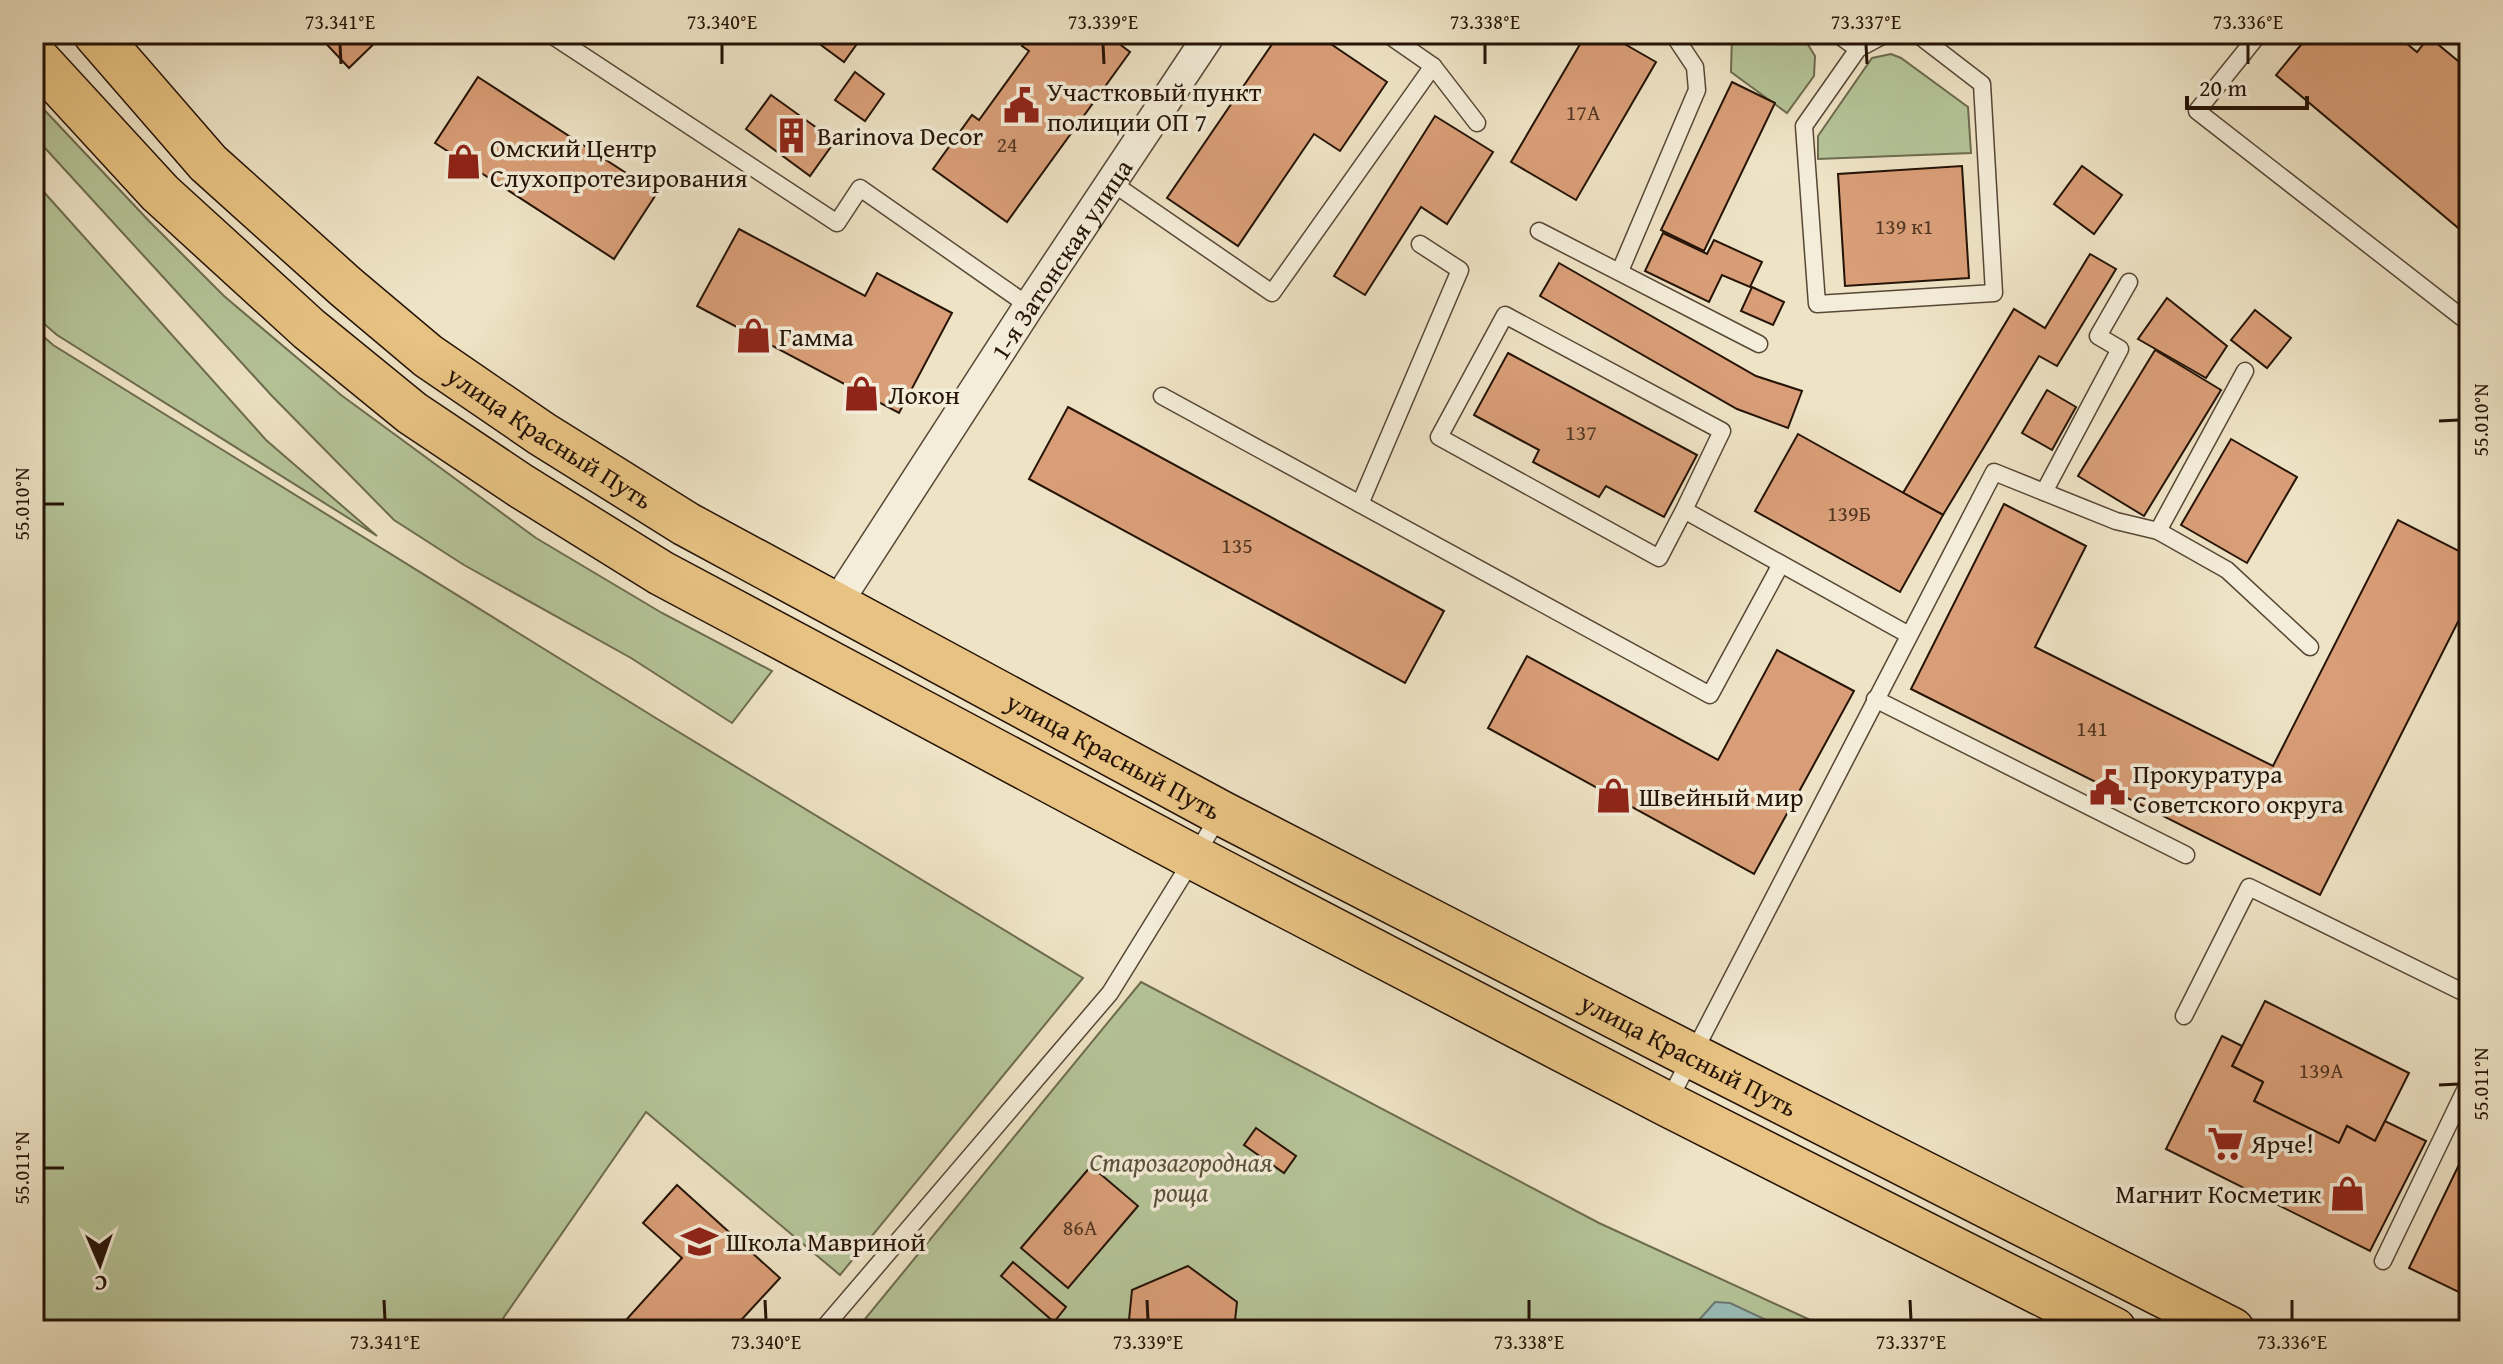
<svg xmlns="http://www.w3.org/2000/svg" width="2503" height="1364" font-family="'Gentium Book Plus',serif">
<style>
.green{fill:#b5c498;stroke:#6d6c4f;stroke-width:2}
.water{fill:#9abdb9;stroke:#6b7971;stroke-width:2}
.building{fill:#d99e77;stroke:#251306;stroke-width:2}
.lines{fill:none;stroke-linecap:round;stroke-linejoin:round}
.service-casing{stroke:#574736;stroke-width:19}
.minor-casing{stroke:#574736;stroke-width:33}
.primary-casing{stroke:#251306;stroke-width:47}
.service{stroke:#f4edd9;stroke-width:16}
.minor{stroke:#f4edd9;stroke-width:30}
.primary{stroke:#e7c282;stroke-width:44}
.ticks{fill:none;stroke:#251306;stroke-width:3}
.labels{text-anchor:middle;dominant-baseline:central;stroke-width:7;stroke-linejoin:round;paint-order:stroke}
.number-label{font-size:22px;fill:#523622}
.poi-label{font-size:26px;fill:#251306;stroke:#f4edd9;text-anchor:start}
.street-label{font-size:26px;fill:#251306;stroke:#f4edd9}
.park-label{font-size:26px;font-style:italic;fill:#575139;stroke:#f4edd9}
.neatline{fill:none;stroke:#251306;stroke-width:3}
.ticks-label{font-size:20px;text-anchor:middle;fill:#251306}
</style>
<rect width="100%" height="100%" fill="#eee3c5"/>
<filter id="stains"><feTurbulence type="fractalNoise" baseFrequency=".0025" numOctaves="4"/><feColorMatrix values="0 0 0 0 .2 0 0 0 0 .09 0 0 0 0 .02 0 0 0 .5 -.17"/></filter>
<radialGradient id="worn" r=".72"><stop offset=".6" stop-color="#630" stop-opacity="0"/><stop offset="1" stop-color="#630" stop-opacity=".3"/></radialGradient>
<g class="green">
<path d="M1732 34H1793L1807 43 1815 56 1814 76 1787 113 1731 72Z"/>
<path d="M1891 54 1901 58 1968 107 1971 153 1818 159V136L1872 58Z"/>
<path d="M34 99 149 221 224 296 341 395 536 538 662 613 772 671 732 723 631 658 464 565 394 520 272 396 34 136Z"/>
<path d="M34 181 266 440 377 536 57 335 34 315Z"/>
<path d="M34 328 53 345 659 720 1083 978 840 1275 646 1112 495 1330H34Z"/>
<path d="M1141 982 1599 1223 1832 1330H856Z"/>
</g>
<path class="water" d="M1715 1302 1730 1303 1788 1330H1690Z"/>
<g class="building">
<path d="M317 34H384L349 68Z"/>
<path d="M806 34H864L844 62Z"/>
<path d="M1031 34H1106L1130 52 1007 222 933 169 972 115 979 120 1029 51 1022 46Z"/>
<path d="M1279 34H1316L1387 82 1340 151 1314 134 1238 246 1167 198Z"/>
<path d="M1586 34H1607L1656 62 1576 200 1511 162Z"/>
<path d="M2310 34H2395L2417 52 2429 37 2469 70V237L2276 75Z"/>
<path d="M855 72 884 94 865 121 835 100Z"/>
<path d="M478 77 657 193 614 259 435 143Z"/>
<path d="M1732 82 1775 103 1704 251 1661 230Z"/>
<path d="M771 95 835 141 810 176 746 129Z"/>
<path d="M1435 116 1493 152 1447 224 1421 207 1365 295 1334 276Z"/>
<path d="M1962 166 1969 278 1845 286 1838 174Z"/>
<path d="M2082 166 2122 195 2094 234 2054 204Z"/>
<path d="M739 229 865 296 877 273 952 313 899 413 697 306Z"/>
<path d="M1663 233 1707 254 1714 240 1762 262 1750 287 1722 275 1709 302 1645 271Z"/>
<path d="M2090 254 2116 269 2057 366 2039 356 1943 515 1903 493 2014 309 2045 328Z"/>
<path d="M1559 263 1756 376 1802 391 1788 428 1737 409 1540 296Z"/>
<path d="M1752 287 1784 302 1773 325 1741 311Z"/>
<path d="M2167 298 2227 346 2206 378 2138 339Z"/>
<path d="M2255 310 2291 338 2267 368 2231 340Z"/>
<path d="M2155 350 2221 390 2144 516 2078 476Z"/>
<path d="M1508 353 1697 455 1664 517 1606 486 1599 497 1533 462 1539 450 1474 415Z"/>
<path d="M2047 390 2076 407 2052 450 2022 433Z"/>
<path d="M1068 407 1444 611 1405 683 1029 479Z"/>
<path d="M1798 434 1943 515 1900 592 1755 511Z"/>
<path d="M2231 439 2297 477 2247 563 2181 525Z"/>
<path d="M2004 504 2086 546 2035 647 2273 766 2398 520 2469 556V600L2320 895 1911 689Z"/>
<path d="M1777 650 1854 691 1754 874 1488 728 1527 656 1718 760Z"/>
<path d="M2265 1001 2409 1073 2375 1141 2347 1126 2339 1143 2254 1101 2263 1082 2232 1066Z"/>
<path d="M2222 1036 2242 1046 2232 1066 2263 1082 2254 1101 2339 1143 2347 1126 2375 1141 2385 1121 2426 1141 2370 1251 2166 1149Z"/>
<path d="M1256 1128 1296 1156 1284 1173 1244 1145Z"/>
<path d="M2469 1144V1297L2409 1268Z"/>
<path d="M1091 1166 1138 1206 1068 1288 1021 1248Z"/>
<path d="M677 1185 780 1278 732 1330H617L682 1258 643 1223Z"/>
<path d="M1013 1262 1066 1307 1054 1322 1001 1276Z"/>
<path d="M1188 1266 1237 1302 1234 1330H1128L1132 1290Z"/>
</g>
<g class="lines">
<defs>
<g id="service">
<path d="M550 34 837 223 860 188 1029 306"/>
<path d="M1837 34 1858 49"/>
<path d="M1886 34 1858 49 1804 126 1817 304 1994 293 1982 84 1917 34"/>
<path d="M2259 34 2197 111 2469 323"/>
<path d="M1433 66 1477 123"/>
<path d="M1111 182 1272 293 1433 66 1387 34"/>
<path d="M1539 231 1759 344"/>
<path d="M1620 271 1697 90 1695 67 1673 34"/>
<path d="M1162 396 1710 695 1781 564"/>
<path d="M2044 492 2120 349 2098 336 2129 282"/>
<path d="M1360 504 1460 270 1420 244"/>
<path d="M1684 510 1722 431 1505 315 1439 437 1659 558 1684 510 1909 635"/>
<path d="M2158 531 2245 371"/>
<path d="M1875 699 2186 855"/>
<path d="M2184 1016 2249 887 2469 995"/>
<path d="M1667 1104 1994 472 2116 521 2158 531 2227 570 2310 647"/>
<path d="M2383 1261 2469 1082"/>
<path d="M822 1330 1110 993 1220 815"/>
</g>
<g id="minor">
<path id="s1" d="M835 606 1029 306 1210 34"/>
</g>
<g id="primary">
<path id="s2" d="M96 34 208 163 346 287 428 356 542 434 686 524 1221 813 1692 1056 2232 1330"/>
<path d="M34 56 160 193 309 329 412 413 521 486 661 573 1195 858 1667 1104 2114 1330"/>
</g>
</defs>
<use href="#service" class="service-casing"/>
<use href="#minor" class="minor-casing"/>
<use href="#primary" class="primary-casing"/>
<use href="#service" class="service"/>
<use href="#minor" class="minor"/>
<use href="#primary" class="primary"/>
</g>
<path class="ticks" d="M340 44 341 64M722 44V64M1103 44 1104 64M1485 44V64M1866 44 1867 64M2248 44V64M2439 421 2459 420M44 504H64M2439 1085 2459 1084M44 1168H64M384 1300 385 1320M765 1300 766 1320M1147 1300 1148 1320M1529 1300V1320M1910 1300 1911 1320M2292 1300V1320"/>
<defs>
<symbol id="civic-bare" viewBox="-9 -9 18 18"><path d="M-.6-6.5H3V-4.5H.6V-3L4-1V1h2V6H-6V1h2V-1L-.6-3ZM-1.2 2.5V6h2.4V2.5Z" fill="#8f2418" stroke="#f4edd9" stroke-width="2.5" paint-order="stroke"/></symbol>
<symbol id="building-bare" viewBox="-9 -9 18 18"><path d="M-4-6H4V6H1V3H-1V6H-4ZM-2.5-4.3h1.7v1.8h-1.7ZM.8-4.3h1.7v1.8H.8ZM-2.5-1h1.7V.8h-1.7ZM.8-1h1.7V.8H.8Z" fill="#8f2418" stroke="#f4edd9" stroke-width="2.5" paint-order="stroke"/></symbol>
<symbol id="shop-bare" viewBox="-9 -9 18 18"><path d="M-5-2.5h2.3a2.7 3.5 0 0 1 5.4 0H5L5.5 6h-11ZM-1.5-2.5h3a1.5 2.3 0 0 0-3 0Z" fill="#8f2418" stroke="#f4edd9" stroke-width="2.5" paint-order="stroke"/></symbol>
<symbol id="supermarket-bare" viewBox="-9 -9 18 18"><path d="M-6-5.5h2.5l.6 2H6L4.5 2H-2.5L-4.4-4H-6ZM-1.5 3.2a1.3 1.3 0 1 0 .1 0ZM3 3.2a1.3 1.3 0 1 0 .1 0Z" fill="#8f2418" stroke="#f4edd9" stroke-width="2.5" paint-order="stroke"/></symbol>
<symbol id="school-bare" viewBox="-9 -9 18 18"><path d="M0-5L7-2L0 1L-7-2ZM-4 1L0 2.5L4 1V4Q0 6-4 4Z" fill="#8f2418" stroke="#f4edd9" stroke-width="2.5" paint-order="stroke"/></symbol>
</defs>
<g fill-rule="evenodd">
<use href="#civic-bare" x="996" y="80" width="51" height="51"/>
<use href="#building-bare" x="766" y="110" width="51" height="51"/>
<use href="#shop-bare" x="438" y="136" width="51" height="51"/>
<use href="#shop-bare" x="728" y="310" width="51" height="51"/>
<use href="#shop-bare" x="836" y="368" width="51" height="51"/>
<use href="#civic-bare" x="2082" y="762" width="51" height="51"/>
<use href="#shop-bare" x="1588" y="770" width="51" height="51"/>
<use href="#supermarket-bare" x="2200" y="1118" width="51" height="51"/>
<use href="#shop-bare" x="2322" y="1168" width="51" height="51"/>
<use href="#school-bare" x="674" y="1216" width="51" height="51"/>
</g>
<g class="labels">
<g class="number-label">
<text x="1583" y="112">17А</text>
<text x="1007" y="144">24</text>
<text x="1904" y="226">139 к1</text>
<text x="1581" y="432">137</text>
<text x="1849" y="513">139Б</text>
<text x="1237" y="545">135</text>
<text x="2092" y="728">141</text>
<text x="2321" y="1070">139А</text>
<text x="1080" y="1227">86А</text>
</g>
<g class="poi-label">
<text x="1047" y="91">Участковый пункт<tspan x="1047" dy="30">полиции ОП 7</tspan></text>
<text x="817" y="135">Barinova Decor</text>
<text x="490" y="147">Омский Центр<tspan x="490" dy="30">Слухопротезирования</tspan></text>
<text x="779" y="336">Гамма</text>
<text x="888" y="394">Локон</text>
<text x="2133" y="773">Прокуратура<tspan x="2133" dy="30">Советского округа</tspan></text>
<text x="1639" y="796">Швейный мир</text>
<text x="2251" y="1143">Ярче!</text>
<text x="2321" y="1193" text-anchor="end">Магнит Косметик</text>
<text x="726" y="1241">Школа Мавриной</text>
</g>
<g class="street-label">
<text stroke="none"><textPath href="#s1" startOffset="414">1-я Затонская улица</textPath></text>
<text stroke="none"><textPath href="#s2" startOffset="610">улица Красный Путь</textPath></text>
<text stroke="none"><textPath href="#s2" startOffset="1258">улица Красный Путь</textPath></text>
<text stroke="none"><textPath href="#s2" startOffset="1906">улица Красный Путь</textPath></text>
</g>
<g class="park-label">
<text x="1181" y="1161">Старозагородная<tspan x="1181" dy="30">роща</tspan></text>
</g>
</g>
<rect width="2503" height="1364" fill="none" stroke="#eee3c5" stroke-width="88"/>
<g transform="translate(100 1264) rotate(178)" stroke="#f4edd9" stroke-width="6" paint-order="stroke">
<path d="M0-6L14 30L0 20L-14 30Z" fill="#251306"/>
<text y="-12" font-size="22" font-weight="bold" text-anchor="middle" fill="#251306">С</text>
</g>
<path d="M2187 96v12h120v-12" fill="none" stroke="#251306" stroke-width="4"/>
<text x="2199" y="96" font-size="24" fill="#251306" stroke="#f4edd9" stroke-width="6" paint-order="stroke">20 m</text>
<rect x="44" y="44" width="2415" height="1276" class="neatline"/>
<g class="ticks-label">
<text x="340" y="29">73.341°E</text>
<text x="722" y="29">73.340°E</text>
<text x="1103" y="29">73.339°E</text>
<text x="1485" y="29">73.338°E</text>
<text x="1866" y="29">73.337°E</text>
<text x="2248" y="29">73.336°E</text>
<text transform="translate(2481 420) rotate(-90)" y="7">55.010°N</text>
<text transform="translate(22 504) rotate(-90)" y="7">55.010°N</text>
<text transform="translate(2481 1084) rotate(-90)" y="7">55.011°N</text>
<text transform="translate(22 1168) rotate(-90)" y="7">55.011°N</text>
<text x="385" y="1349">73.341°E</text>
<text x="766" y="1349">73.340°E</text>
<text x="1148" y="1349">73.339°E</text>
<text x="1529" y="1349">73.338°E</text>
<text x="1911" y="1349">73.337°E</text>
<text x="2292" y="1349">73.336°E</text>
</g>
<rect width="100%" height="100%" filter="url(#stains)"/>
<rect width="100%" height="100%" fill="url(#worn)"/>
</svg>
